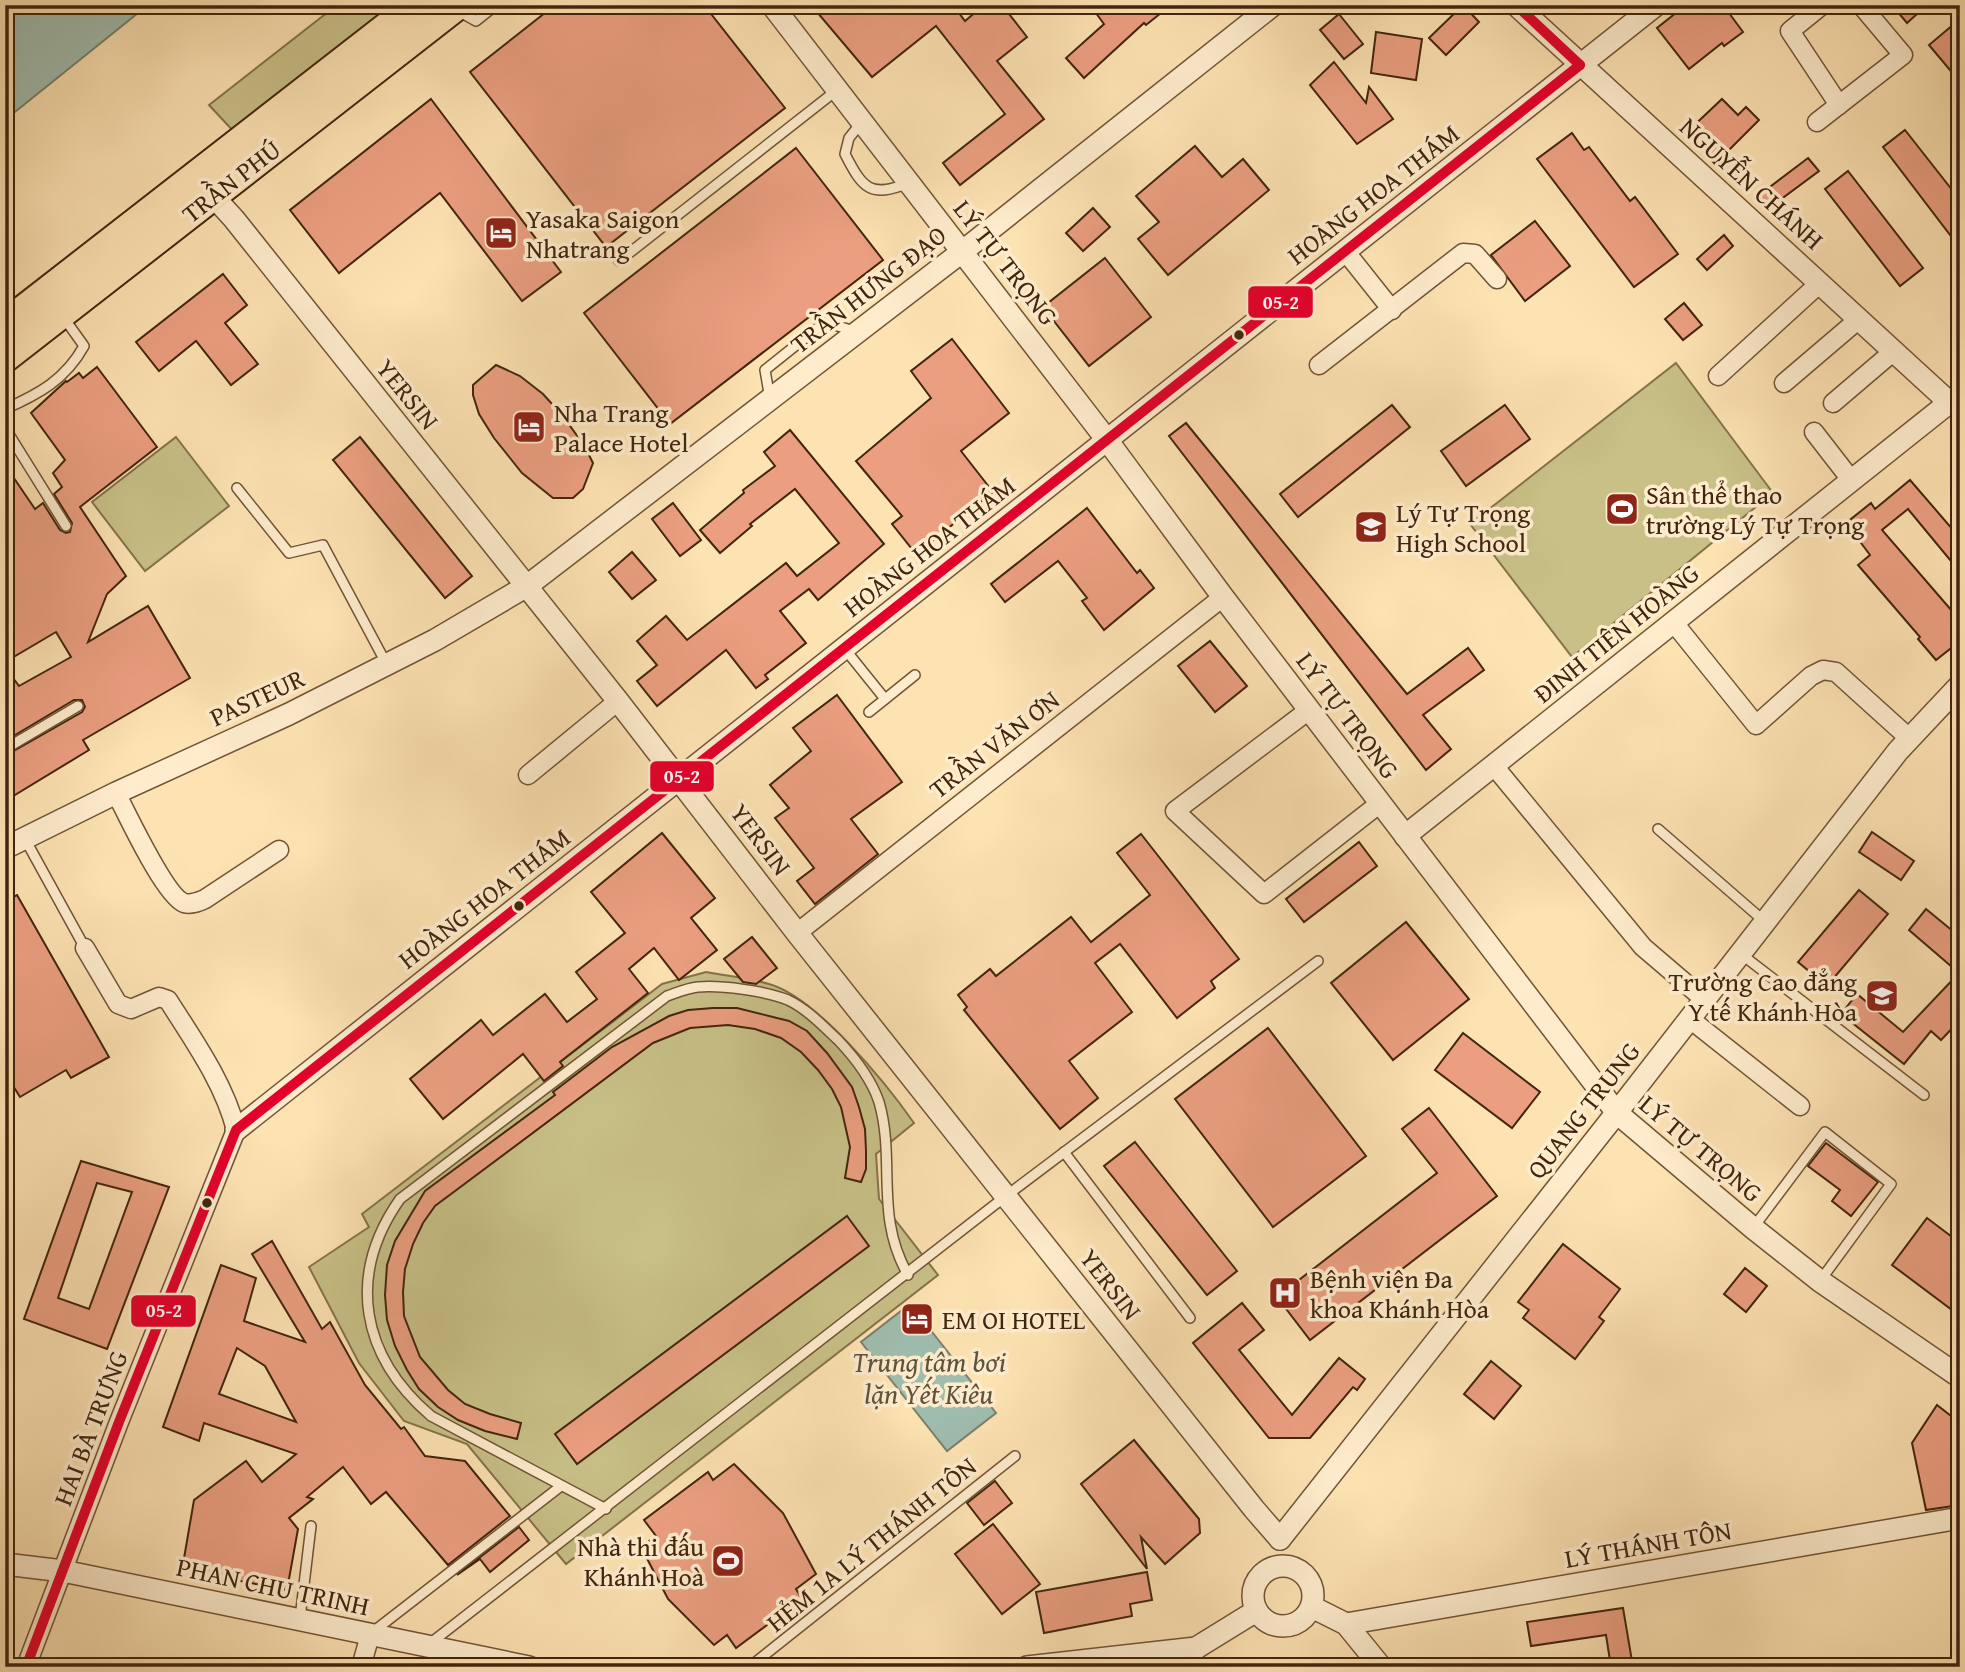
<svg xmlns="http://www.w3.org/2000/svg" width="1965" height="1672" font-family="'Gentium Book Plus',serif">
<style>
.green{fill:#c8c087;stroke:#85724a;stroke-width:2}
.water{fill:#9fbdae;stroke:#7a806e;stroke-width:2}
.building{fill:#eb9f80;stroke:#42250d;stroke-width:2;fill-rule:evenodd}
.lines{fill:none;stroke-linecap:round;stroke-linejoin:round}
.service-casing{stroke:#715436;stroke-width:12}
.minor-casing{stroke:#715436;stroke-width:21}
.tertiary-casing{stroke:#715436;stroke-width:24}
.primary-casing{stroke:#42250d;stroke-width:32}
.service{stroke:#feeccd;stroke-width:9}
.minor{stroke:#feeccd;stroke-width:18}
.tertiary{stroke:#feeccd;stroke-width:21}
.primary{stroke:#fde2b2;stroke-width:28}
.bus-1-casing{stroke:#feeccd;stroke-width:16}
.bus-1{stroke:#e4002b;stroke-width:10}
.bus-dot{fill:#42250d;stroke:#feeccd;stroke-width:2.5}
.labels{text-anchor:middle;dominant-baseline:central;stroke-width:7;stroke-linejoin:round;paint-order:stroke}
.street-label{font-size:26px;fill:#42250d;stroke:#feeccd}
.poi-label{font-size:26px;fill:#42250d;stroke:#feeccd;text-anchor:start}
.water-label{font-size:28px;font-style:italic;fill:#5e533d;stroke:#feeccd}
.line-badge{stroke:#feeccd;stroke-width:2.5}
.badge-label{font-size:19px;text-anchor:middle;font-weight:bold;fill:#fff}
</style>
<rect width="100%" height="100%" fill="#fde2b2"/>
<filter id="stains"><feTurbulence type="fractalNoise" baseFrequency=".00286" numOctaves="4"/><feColorMatrix values="0 0 0 0 .2 0 0 0 0 .09 0 0 0 0 .02 0 0 0 .5 -.17"/></filter>
<radialGradient id="worn" r=".72"><stop offset=".6" stop-color="#630" stop-opacity="0"/><stop offset="1" stop-color="#630" stop-opacity=".3"/></radialGradient>
<g class="green">
<path d="M337 5H397L235 133 209 105Z"/>
<path d="M1676 363 1773 493 1572 657 1470 524Z"/>
<path d="M176 437 229 506 145 571 92 502Z"/>
<path d="M706 972C727 976 749 978 769 984 816 997 886 1083 914 1123L876 1154 879 1199 938 1275 566 1564 467 1444 404 1421 359 1363 309 1267 369 1227 362 1214 662 984Z"/>
</g>
<g class="water">
<path d="M5 5H148L5 120Z"/>
<path d="M910 1304 996 1413 947 1451 861 1342Z"/>
</g>
<g class="building">
<path d="M555 5H704L785 108 606 247 470 72Z"/>
<path d="M811 5H953L965 21 984 5H1002L1027 37 997 61 1044 119 960 185 943 163 1005 114 936 26 872 77Z"/>
<path d="M1090 5H1171L1146 25 1144 23 1084 78 1066 58 1104 24Z"/>
<path d="M1463 5 1479 22 1446 55 1429 38Z"/>
<path d="M1686 5H1723L1743 32 1724 46 1722 43 1689 69 1657 28Z"/>
<path d="M1892 5H1927L1907 23Z"/>
<path d="M1339 14 1363 44 1344 59 1320 30Z"/>
<path d="M1960 19V82L1929 45Z"/>
<path d="M1376 32 1422 39 1416 80 1371 73Z"/>
<path d="M1334 62 1366 103 1369 87 1393 119 1357 144 1310 85Z"/>
<path d="M431 99 561 272 522 301 440 193 339 273 290 210Z"/>
<path d="M1722 99 1738 115 1746 107 1759 120 1715 164 1687 132Z"/>
<path d="M1905 130 1960 200V248L1883 147Z"/>
<path d="M1572 133 1584 150 1589 147 1630 201 1635 197 1678 254 1634 287 1537 159Z"/>
<path d="M1195 146 1222 177 1243 159 1269 190 1168 275 1138 239 1159 222 1136 196Z"/>
<path d="M796 148 883 260 670 424 584 313Z"/>
<path d="M1808 158 1819 171 1768 209 1758 196Z"/>
<path d="M1848 171 1923 268 1900 286 1825 189Z"/>
<path d="M1093 208 1110 227 1083 251 1066 233Z"/>
<path d="M1535 221 1570 266 1525 301 1491 255Z"/>
<path d="M1724 235 1733 246 1707 270 1697 259Z"/>
<path d="M1105 258 1151 317 1089 366 1043 307Z"/>
<path d="M223 274 247 305 225 323 258 364 231 385 196 341 159 371 136 342Z"/>
<path d="M1684 303 1702 325 1683 340 1665 319Z"/>
<path d="M952 339 1009 413 961 451 993 492 916 554 892 524 902 516 856 461 931 398 911 371Z"/>
<path d="M496 365 520 376 543 394 563 416 585 447 593 463 583 489 573 498H553L522 473 494 438 479 414 473 395V385Z"/>
<path d="M97 367 157 447 80 507 126 576 107 594 88 642 148 606 190 678 83 740 89 750 5 801V756L82 712 85 707 82 700H74L5 741V667L19 686 71 657 56 632 5 662V465L35 509 43 503 60 530 66 533 70 532 72 523 54 494 62 487 53 473 65 460 31 413 66 381 67 382 79 373 83 378Z"/>
<path d="M1392 405 1410 427 1298 517 1280 494Z"/>
<path d="M1505 405 1530 439 1466 486 1441 451Z"/>
<path d="M1186 423 1407 694 1468 648 1484 670 1423 715 1451 749 1426 770 1169 436Z"/>
<path d="M790 430 884 544 818 600 809 589 780 611 806 643 765 675 768 679 756 688 726 650 657 706 637 681 657 665 637 641 666 616 687 640 786 563 797 576 839 543 795 489 750 524 752 526 720 553 700 530 744 493 743 490 775 466 764 452Z"/>
<path d="M360 437 472 576 445 598 333 460Z"/>
<path d="M1910 480 1960 538V572L1908 509 1882 530 1952 611 1960 604V641L1936 660 1918 639 1920 637 1858 565 1870 555 1846 523 1871 503 1875 509Z"/>
<path d="M673 503 701 540 680 556 652 519Z"/>
<path d="M1087 508 1137 573 1140 570 1154 588 1104 630 1082 601 1087 598 1058 561 1005 602 991 584Z"/>
<path d="M632 552 656 580 632 599 609 572Z"/>
<path d="M1210 641 1247 686 1215 712 1178 666Z"/>
<path d="M837 695 902 782 851 819 878 854 815 904 797 881 814 868 775 818 789 808 770 785 811 751 793 728Z"/>
<path d="M1872 832 1914 861 1901 880 1859 852Z"/>
<path d="M662 833 715 898 691 918 717 950 679 980 654 948 629 969 648 993 560 1062 563 1066 544 1081 523 1054 443 1119 410 1079 481 1020 493 1035 545 994 567 1022 597 999 576 972 625 933 591 892Z"/>
<path d="M1141 834 1239 959 1211 981 1215 988 1177 1018 1120 944 1095 963 1132 1012 1069 1061 1098 1098 1060 1129 964 1010 967 1007 958 995 990 969 996 976 1071 917 1091 942 1150 895 1117 853Z"/>
<path d="M1359 842 1377 866 1304 922 1286 899Z"/>
<path d="M1859 890 1888 914 1827 986 1798 962Z"/>
<path d="M17 895 109 1057 71 1078 66 1070 20 1097 5 1073V901Z"/>
<path d="M1926 909 1960 937V1020L1941 1040 1931 1031 1904 1064 1841 1014 1857 994 1903 1032 1959 973 1909 930Z"/>
<path d="M1406 922 1469 999 1393 1060 1331 983Z"/>
<path d="M752 937 777 968 756 984 743 982 724 959Z"/>
<path d="M713 1008H737L789 1021 807 1031 827 1053 852 1087 859 1107 865 1129 866 1151V1169L861 1182 845 1178 850 1147 841 1107 832 1089 818 1070 801 1052 781 1038 755 1029 728 1025 690 1028 653 1043 435 1206 423 1223 413 1244 405 1269 403 1292 404 1316 420 1357 448 1390 465 1404 490 1414 521 1423 517 1439 485 1431 458 1420 438 1407 419 1389 407 1370 395 1346 387 1320 385 1295 387 1265 395 1241 425 1191 555 1095 553 1092 612 1047 669 1016 688 1010Z"/>
<path d="M1268 1028 1366 1156 1273 1227 1175 1099Z"/>
<path d="M1463 1033 1540 1092 1512 1128 1435 1070Z"/>
<path d="M1429 1108 1497 1196 1310 1340 1277 1297 1437 1173 1402 1129Z"/>
<path d="M1135 1142 1237 1271 1207 1295 1104 1166Z"/>
<path d="M1826 1143 1878 1182 1851 1216 1832 1201 1840 1190 1808 1166Z"/>
<path d="M81 1161 169 1187 107 1349 24 1319ZM97 1183 132 1192 89 1309 58 1298Z"/>
<path d="M847 1216 869 1246 577 1464 555 1434Z"/>
<path d="M1927 1218 1960 1243V1316L1892 1265Z"/>
<path d="M272 1241 322 1329 330 1322 365 1385 401 1429 404 1427 425 1456 465 1461 510 1516 448 1565 386 1492 371 1504 343 1467 307 1497 313 1499 289 1518 298 1529 287 1590 182 1570 194 1500 246 1461 262 1482 296 1454 204 1423 199 1441 163 1427 221 1265 256 1278 244 1321 305 1342 252 1254ZM237 1348 265 1366 296 1422 219 1394Z"/>
<path d="M1563 1244 1620 1289 1599 1317 1604 1321 1575 1359 1523 1318 1529 1310 1518 1302Z"/>
<path d="M1745 1268 1767 1286 1746 1312 1724 1294Z"/>
<path d="M1242 1303 1264 1330 1239 1350 1292 1415 1339 1358 1365 1379 1357 1390 1353 1387 1310 1438H1269L1193 1343Z"/>
<path d="M1491 1361 1521 1386 1494 1419 1464 1394Z"/>
<path d="M1937 1405 1960 1423V1505L1926 1510 1912 1443Z"/>
<path d="M1134 1440 1199 1519 1200 1533 1165 1564 1141 1537 1147 1569 1081 1484Z"/>
<path d="M734 1464 783 1513 816 1574 796 1589 802 1599 736 1648 727 1635 714 1645 668 1599 641 1547 656 1536 644 1520 708 1472 713 1480Z"/>
<path d="M995 1481 1012 1503 984 1525 967 1503Z"/>
<path d="M993 1524 1040 1584 1002 1614 955 1554Z"/>
<path d="M519 1527 529 1540 490 1572 480 1559 457 1575Z"/>
<path d="M1147 1572 1152 1600 1130 1604 1132 1616 1044 1633 1036 1592Z"/>
<path d="M1623 1608 1633 1667H1611L1606 1635 1531 1646 1527 1622Z"/>
</g>
<g class="lines">
<defs>
<g id="service">
<path d="M458 11 476 21 496 5"/>
<path d="M861 123 849 138 845 154C863 189 870 198 909 183"/>
<path d="M619 261 837 90"/>
<path d="M770 399 765 370 825 322 857 332"/>
<path d="M5 409C39 394 65 380 84 346L64 318"/>
<path d="M5 428 66 526"/>
<path d="M237 488 289 553 323 545 386 663"/>
<path d="M844 648 885 699"/>
<path d="M869 712 915 675"/>
<path d="M5 749 78 706"/>
<path d="M1658 829 1764 921"/>
<path d="M25 839 85 948"/>
<path d="M1741 954 1924 1095"/>
<path d="M1064 1152 1190 1318"/>
<path d="M1753 1228 1825 1132 1891 1184 1820 1281"/>
<path d="M606 1509 431 1416C361 1356 346 1276 400 1199L667 996C676 993 687 988 698 987 721 985 766 991 788 1000 807 1009 823 1026 838 1040 855 1058 871 1078 879 1102 896 1161 874 1215 908 1275"/>
<path d="M300 1618 311 1526"/>
<path d="M374 1631 561 1486"/>
<path d="M428 1645 1006 1196 1318 961"/>
<path d="M758 1667 757 1661 1015 1456"/>
</g>
<g id="minor">
<path d="M1822 5 1790 31 1839 105"/>
<path d="M1817 122 1903 55 1861 5"/>
<path d="M1345 251 1392 310"/>
<path d="M1319 365 1463 253 1475 254 1497 279"/>
<path d="M1718 376 1820 283"/>
<path d="M1784 383 1859 319"/>
<path d="M1833 403 1894 351"/>
<path d="M1814 432 1852 481"/>
<path d="M1674 623 1756 725 1811 676 1823 670 1836 672 1909 738"/>
<path d="M1309 710 1175 811 1264 894 1379 804"/>
<path d="M1494 766 1643 947 1705 1000"/>
<path d="M528 775 618 701"/>
<path d="M116 793C127 814 165 896 184 903 192 905 198 902 205 899L279 850"/>
<path d="M797 933 1223 597"/>
<path d="M1690 1019 1800 1106"/>
<path d="M26 1667 119 1422 236 1130C224 1083 194 1041 168 1000L159 997 131 1009 118 1004 85 948"/>
<path d="M361 1667 370 1635"/>
</g>
<g id="tertiary">
<path d="M772 5 1107 440 1223 597 1617 1113 1753 1228 1820 1281 1960 1377"/>
<path d="M1516 5 1950 403 1960 405"/>
<path d="M203 185 234 219 618 701 797 933 1254 1509 1280 1539"/>
<path d="M1405 836 1960 394"/>
<path d="M5 848 116 793 289 714 435 640 527 586 963 251 1273 5"/>
<path d="M236 1130 1656 5"/>
<path d="M1280 1539 1607 1125 1898 751 1960 685"/>
<path d="M5 1564 63 1571 529 1667"/>
<circle cx="1283" cy="1596" r="30"/>
<path d="M1312 1607 1346 1624 1381 1667"/>
<path d="M1346 1624 1960 1518"/>
<path d="M1027 1667 1196 1648"/>
<path d="M1181 1667 1196 1648 1256 1611"/>
</g>
<g id="primary">
<path d="M5 324 415 5"/>
<path d="M5 358 458 5"/>
</g>
</defs>
<use href="#service" class="service-casing"/>
<use href="#minor" class="minor-casing"/>
<use href="#tertiary" class="tertiary-casing"/>
<use href="#primary" class="primary-casing"/>
<use href="#service" class="service"/>
<use href="#minor" class="minor"/>
<use href="#tertiary" class="tertiary"/>
<use href="#primary" class="primary"/>
<defs>
<g id="bus-1">
<path d="M1516 5 1580 65"/>
<path d="M26 1667 119 1422 236 1130 1580 65"/>
</g>
</defs>
<use href="#bus-1" class="bus-1-casing"/>
<use href="#bus-1" class="bus-1"/>
</g>
<defs>
<symbol id="hotel-square" viewBox="-11 -11 22 22"><rect x="-9" y="-9" width="18" height="18" rx="4" fill="#8f2418" stroke="#feeccd"/><path d="M-6-4.5h1.5V1H6V5H4.5V3h-9V5H-6ZM-4 0a1.8 1.8 0 1 1 3.6 0ZM.5 0V-2.5h3Q6-2.5 6 0Z" fill="#fff"/></symbol>
<symbol id="stadium-square" viewBox="-11 -11 22 22"><rect x="-9" y="-9" width="18" height="18" rx="4" fill="#8f2418" stroke="#feeccd"/><path d="M0-5a6.5 5 0 1 0 0 10a6.5 5 0 1 0 0-10ZM-3.5-1.8h7v3.6h-7Z" fill="#fff"/></symbol>
<symbol id="school-square" viewBox="-11 -11 22 22"><rect x="-9" y="-9" width="18" height="18" rx="4" fill="#8f2418" stroke="#feeccd"/><path d="M0-5L7-2L0 1L-7-2ZM-4 1L0 2.5L4 1V4Q0 6-4 4Z" fill="#fff"/></symbol>
<symbol id="university-square" viewBox="-11 -11 22 22"><rect x="-9" y="-9" width="18" height="18" rx="4" fill="#8f2418" stroke="#feeccd"/><path d="M0-5L7-2L0 1L-7-2ZM-4 1L0 2.5L4 1V4Q0 6-4 4Z" fill="#fff"/></symbol>
<symbol id="hospital-square" viewBox="-11 -11 22 22"><rect x="-9" y="-9" width="18" height="18" rx="4" fill="#8f2418" stroke="#feeccd"/><path d="M-5-5h3v3.5h4V-5h3V5h-3V1.5h-4V5h-3Z" fill="#fff"/></symbol>
</defs>
<g fill-rule="evenodd">
<use href="#hotel-square" x="482" y="214" width="38" height="38"/>
<use href="#hotel-square" x="510" y="408" width="38" height="38"/>
<use href="#stadium-square" x="1603" y="490" width="38" height="38"/>
<use href="#school-square" x="1352" y="508" width="38" height="38"/>
<use href="#university-square" x="1863" y="977" width="38" height="38"/>
<use href="#hospital-square" x="1266" y="1274" width="38" height="38"/>
<use href="#hotel-square" x="898" y="1300" width="38" height="38"/>
<use href="#stadium-square" x="709" y="1542" width="38" height="38"/>
</g>
<g class="bus-dot">
<circle cx="1239" cy="335" r="6"/>
<circle cx="519" cy="906" r="6"/>
<circle cx="207" cy="1203" r="6"/>
</g>
<g class="labels">
<g class="street-label">
<text transform="translate(231 181) rotate(-38)">TRẦN PHÚ</text>
<text transform="translate(1752 183) rotate(42)">NGUYỄN CHÁNH</text>
<text transform="translate(1373 194) rotate(-38)">HOÀNG HOA THÁM</text>
<text transform="translate(1006 262) rotate(52)">LÝ TỰ TRỌNG</text>
<text transform="translate(868 289) rotate(-38)">TRẦN HƯNG ĐẠO</text>
<text transform="translate(408 394) rotate(51)">YERSIN</text>
<text transform="translate(929 546) rotate(-38)">HOÀNG HOA THÁM</text>
<text transform="translate(1616 633) rotate(-39)">ĐINH TIÊN HOÀNG</text>
<text transform="translate(257 697) rotate(-25)">PASTEUR</text>
<text transform="translate(1348 715) rotate(53)">LÝ TỰ TRỌNG</text>
<text transform="translate(994 744) rotate(-38)">TRẦN VĂN ƠN</text>
<text transform="translate(761 839) rotate(53)">YERSIN</text>
<text transform="translate(484 898) rotate(-38)">HOÀNG HOA THÁM</text>
<text transform="translate(1583 1110) rotate(-52)">QUANG TRUNG</text>
<text transform="translate(1701 1148) rotate(40)">LÝ TỰ TRỌNG</text>
<text transform="translate(1111 1284) rotate(52)">YERSIN</text>
<text transform="translate(90 1428) rotate(-69)">HAI BÀ TRƯNG</text>
<text transform="translate(871 1544) rotate(-39)">HẺM 1A LÝ THÁNH TÔN</text>
<text transform="translate(1648 1544) rotate(-10)">LÝ THÁNH TÔN</text>
<text transform="translate(273 1586) rotate(12)">PHAN CHU TRINH</text>
</g>
<g class="poi-label">
<text x="526" y="218">Yasaka Saigon<tspan x="526" dy="30">Nhatrang</tspan></text>
<text x="554" y="412">Nha Trang<tspan x="554" dy="30">Palace Hotel</tspan></text>
<text x="1646" y="494">Sân thể thao<tspan x="1646" dy="30">trường Lý Tự Trọng</tspan></text>
<text x="1396" y="512">Lý Tự Trọng<tspan x="1396" dy="30">High School</tspan></text>
<text x="1857" y="981" text-anchor="end">Trường Cao đẳng<tspan x="1857" dy="30">Y tế Khánh Hòa</tspan></text>
<text x="1310" y="1278">Bệnh viện Đa<tspan x="1310" dy="30">khoa Khánh Hòa</tspan></text>
<text x="942" y="1319">EM OI HOTEL</text>
<text x="704" y="1546" text-anchor="end">Nhà thi đấu<tspan x="704" dy="30">Khánh Hoà</tspan></text>
</g>
<g class="water-label">
<text x="929" y="1361">Trung tâm bơi<tspan x="929" dy="32">lặn Yết Kiêu</tspan></text>
</g>
</g>
<g class="line-badge">
<rect x="1247" y="285" width="67" height="34" rx="7" fill="#e4002b"/>
<rect x="649" y="760" width="66" height="33" rx="7" fill="#e4002b"/>
<rect x="130" y="1294" width="67" height="34" rx="7" fill="#e4002b"/>
</g>
<g class="badge-label">
<text x="1281" y="309">05-2</text>
<text x="682" y="783">05-2</text>
<text x="164" y="1317">05-2</text>
</g>
<rect width="1965" height="1672" fill="none" stroke="#fde2b2" stroke-width="28"/>
<rect x="7" y="7" width="1951" height="1658" fill="none" stroke="#42250d" stroke-width="3.5"/>
<rect x="14" y="14" width="1937" height="1644" fill="none" stroke="#42250d" stroke-width="2"/>
<rect width="100%" height="100%" filter="url(#stains)"/>
<rect width="100%" height="100%" fill="url(#worn)"/>
</svg>
